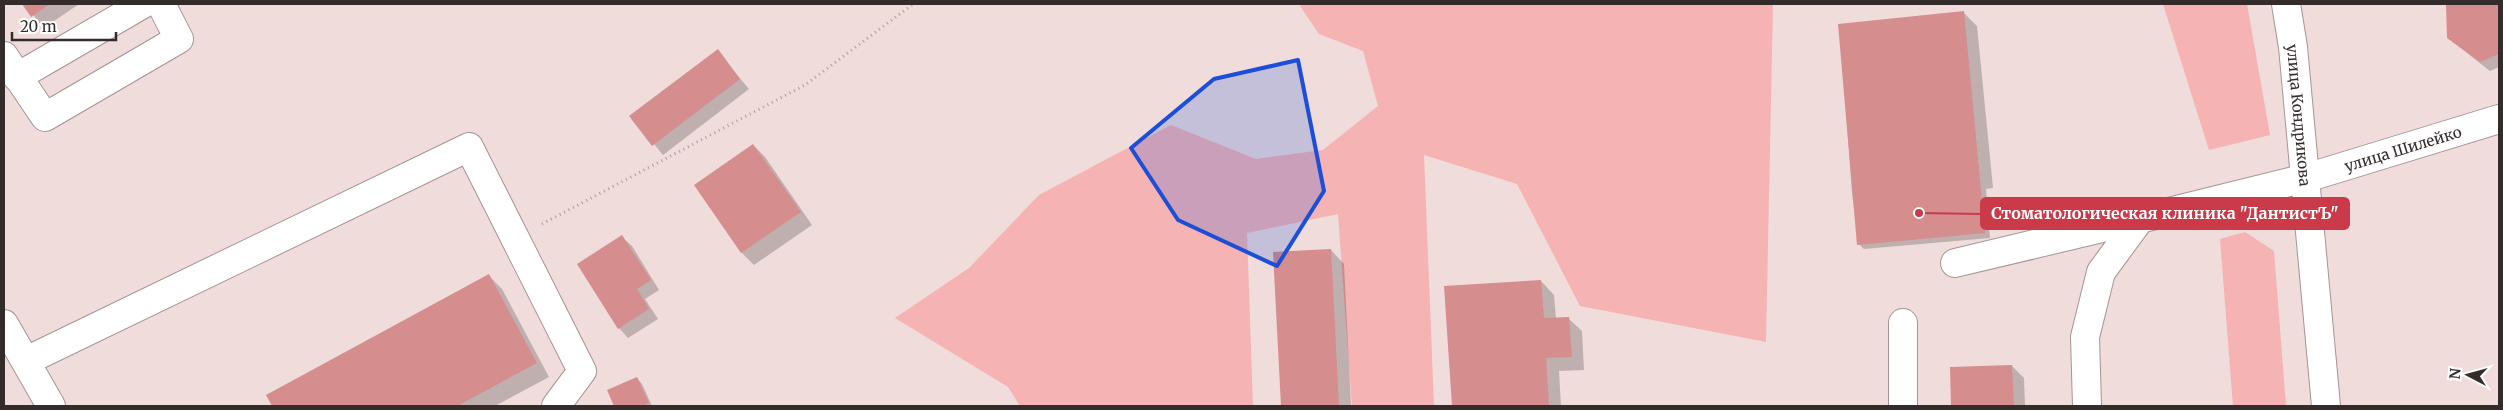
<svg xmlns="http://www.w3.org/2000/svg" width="2503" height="410" font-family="Merriweather,serif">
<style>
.green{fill:#f5b3b3}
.shadow{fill:#0003}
.building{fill:#d58d8d}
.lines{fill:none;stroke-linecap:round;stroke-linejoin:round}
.minor-casing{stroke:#a69493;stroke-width:30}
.path{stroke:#ac9d9c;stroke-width:3;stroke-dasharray:1 4;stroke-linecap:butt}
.minor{stroke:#fff;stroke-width:28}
.marked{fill:#1d4ed8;fill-opacity:0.2;stroke:#1d4ed8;stroke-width:4;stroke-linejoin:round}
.labels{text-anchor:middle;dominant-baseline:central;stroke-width:4;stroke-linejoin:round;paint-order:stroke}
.street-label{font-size:15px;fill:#332c2b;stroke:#fff}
.leader{fill:none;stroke:#ca3a49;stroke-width:2}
.callout-dot{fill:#ca3a49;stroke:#fff;stroke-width:2}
.callout{fill:#ca3a49;stroke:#ca3a49;stroke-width:2}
.callout-label{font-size:16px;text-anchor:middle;font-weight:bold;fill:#fff}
</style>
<rect width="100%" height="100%" fill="#efdcdb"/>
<g class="green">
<path d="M1303 4H1773L1766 342 1580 306 1517 184 1424 155 1434 406H1352L1338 214 1247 233 1253 406H1020L1008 387 895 318 969 268 1039 195 1171 125 1256 159 1323 150 1378 106 1363 51 1319 34 1300 6Z"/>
<path d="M2163 4H2247L2270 135 2209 150Z"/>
<path d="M2245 232 2274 251 2286 406H2233L2220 239Z"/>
</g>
<g class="shadow">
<path d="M24 4H79L44 28Z"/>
<path d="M2447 4H2499V67L2490 71 2448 38Z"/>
<path d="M1963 12 1977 26 1993 188 1986 189 1990 238 1864 249 1859 244 1852 193 1840 25Z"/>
<path d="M717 51 749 89 663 155 631 116Z"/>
<path d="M753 145 765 157 812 225 754 265 742 253 696 185Z"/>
<path d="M622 237 632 246 659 290 645 299 658 319 628 338 619 328Z"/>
<path d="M1331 250 1344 264 1351 406H1282L1274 253Z"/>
<path d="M489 276 502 289 549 377 495 406H274L268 395Z"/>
<path d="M1541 281 1554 295 1556 319 1568 318 1582 331 1584 370 1559 371 1561 406H1453L1446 287Z"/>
<path d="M2012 366 2024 378 2025 406H1952L1951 369Z"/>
<path d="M637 378 642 384 652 406H615L609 391Z"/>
</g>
<g class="building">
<path d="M22 4H50L31 17Z"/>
<path d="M2446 4H2499V54L2480 62 2447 38Z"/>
<path d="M1964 11 1985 233 1857 245 1838 24Z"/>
<path d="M718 49 740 79 652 146 629 116Z"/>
<path d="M753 144 801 212 741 253 694 185Z"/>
<path d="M622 235 651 280 637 289 649 309 618 329 577 264Z"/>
<path d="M1331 249 1339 406H1281L1273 252Z"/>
<path d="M489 274 537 363 457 406H272L266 395Z"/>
<path d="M1541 280 1544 318 1569 317 1572 357 1546 358 1549 406H1452L1444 286Z"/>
<path d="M2012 365 2014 406H1951L1950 367Z"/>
<path d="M637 377 649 403 642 406H614L607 390Z"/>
</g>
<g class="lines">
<defs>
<g id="minor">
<path id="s1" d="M2286 4 2293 47 2326 406"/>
<path d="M4 56 45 117 179 39 161 4"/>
<path d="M17 77 143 4"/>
<path d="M1955 263 2140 219"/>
<path d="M1903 323V406"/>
<path d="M4 324 51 406"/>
<path d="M26 361 469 147 582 371 556 406"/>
<path id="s2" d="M2087 406 2085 337 2101 272 2140 219 2306 178 2499 119"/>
</g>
</defs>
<use href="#minor" class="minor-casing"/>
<path class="path" d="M542 224 805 85 913 4"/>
<use href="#minor" class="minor"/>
</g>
<path class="marked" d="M1298 60 1324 191 1277 266 1178 220 1131 148 1214 79Z"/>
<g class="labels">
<g class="street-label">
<text stroke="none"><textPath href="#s1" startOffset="112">улица Кондрикова</textPath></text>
<text stroke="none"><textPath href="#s2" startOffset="474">улица Шилейко</textPath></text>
</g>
</g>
<path class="leader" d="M1919 213L1981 214"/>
<circle class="callout-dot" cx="1919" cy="213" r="5"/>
<rect class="callout" x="1981" y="198" width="368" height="31" rx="5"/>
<g class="callout-label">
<text x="2165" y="219">Стоматологическая клиника "ДантистЪ"</text>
</g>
<rect width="2503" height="410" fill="none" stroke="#332c2b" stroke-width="10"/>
<g transform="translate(2468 375) rotate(276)" stroke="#ffffff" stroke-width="4" paint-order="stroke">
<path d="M0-4L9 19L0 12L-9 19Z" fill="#332c2b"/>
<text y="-8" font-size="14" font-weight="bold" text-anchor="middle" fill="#332c2b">N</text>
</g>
<path d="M12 32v8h104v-8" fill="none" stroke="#332c2b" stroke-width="2.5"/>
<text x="20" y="32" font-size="15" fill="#332c2b" stroke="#ffffff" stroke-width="4" paint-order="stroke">20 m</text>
</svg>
